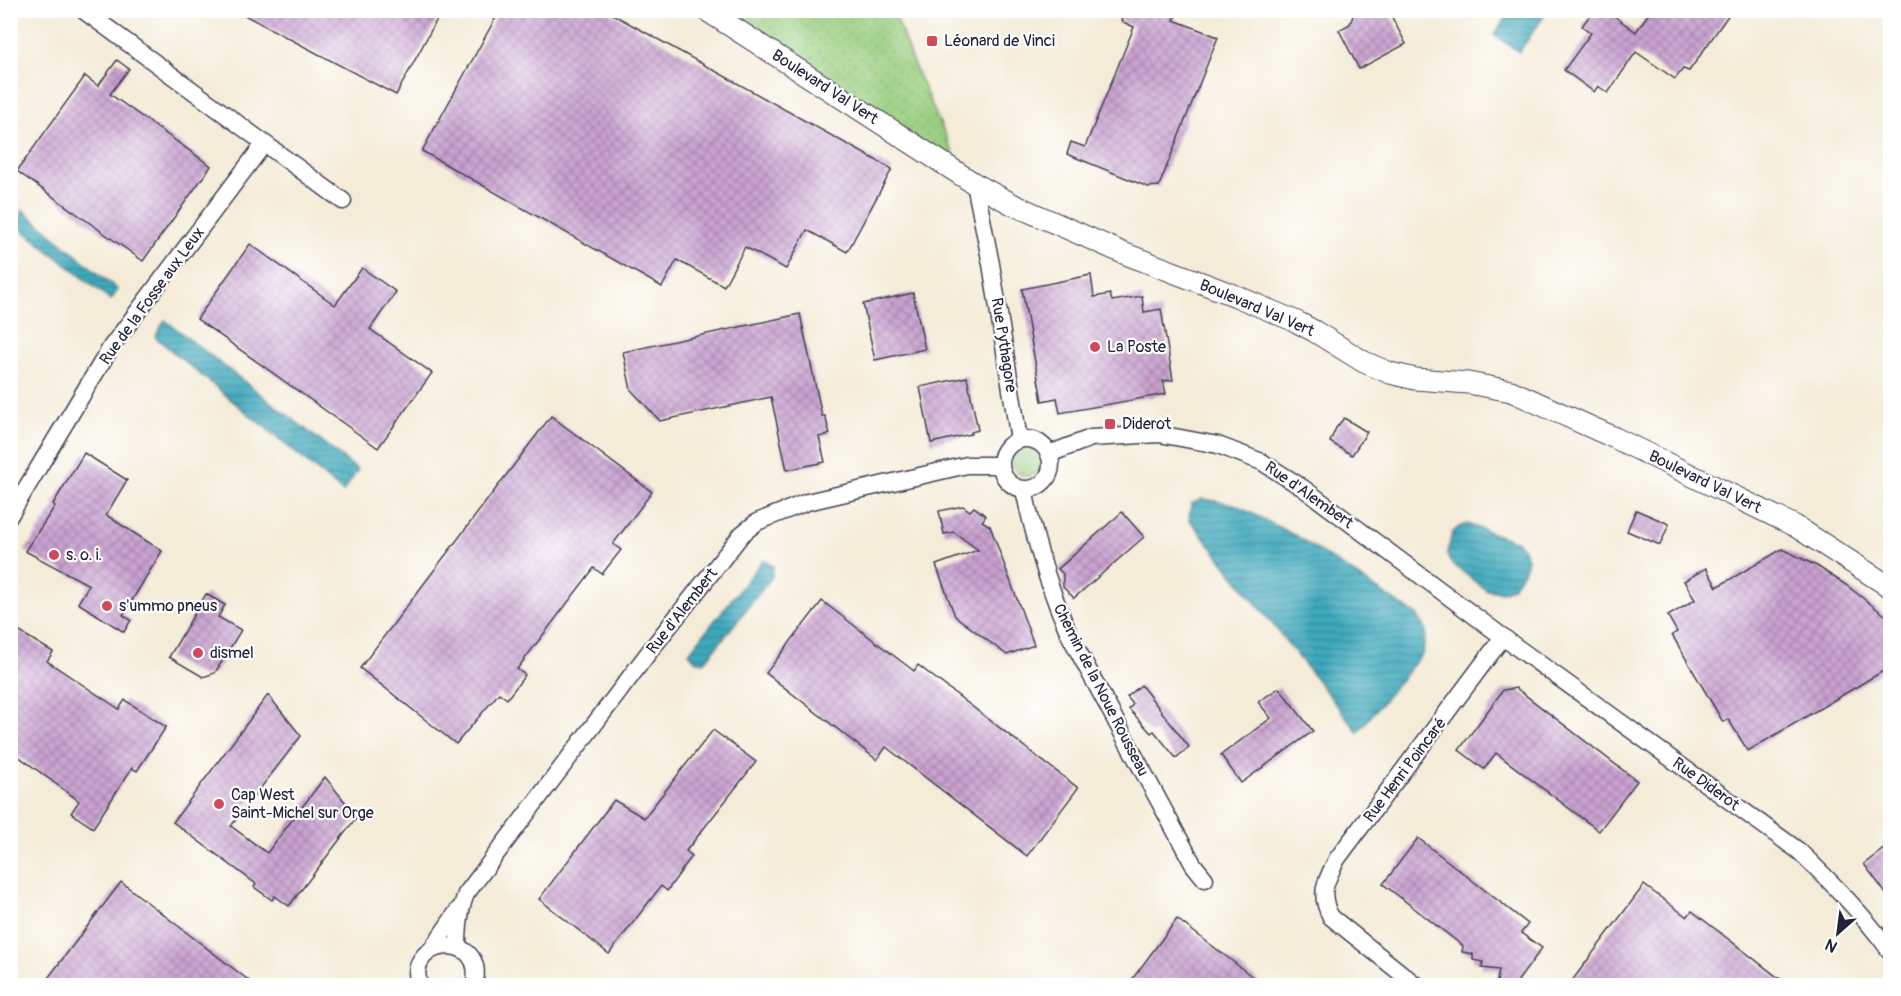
<svg xmlns="http://www.w3.org/2000/svg" width="1901" height="996" font-family="Pangolin,sans-serif">
<style>
.grass{fill:url(#grass-dots);stroke:#5d785c;stroke-width:1.5}
.water{fill:url(#water-rules);stroke:#30667c;stroke-width:1.5}
.building{fill:url(#building-cross-hatch)}
.lines{fill:none;stroke-linecap:round;stroke-linejoin:round}
.minor-casing{stroke:#424053;stroke-width:19}
.tertiary-casing{stroke:#424053;stroke-width:23}
.minor{stroke:#fff;stroke-width:16}
.tertiary{stroke:#fff;stroke-width:21}
.poi-dot{fill:#d1495b;stroke:#fff;stroke-width:2}
.labels{text-anchor:middle;dominant-baseline:central;stroke-width:4.5;stroke-linejoin:round;paint-order:stroke}
.poi-label{font-size:16px;fill:#22223b;stroke:#fff;text-anchor:start}
.street-label{font-size:16px;fill:#22223b;stroke:#fff}
</style>
<defs>
<pattern id="grass-dots" width="8" height="8" patternUnits="userSpaceOnUse" patternTransform="scale(1.5)"><rect width="8" height="8" fill="#98cd7e"/><path d="M2 2h.1M6 6h.1" fill="none" stroke="#83b06e" stroke-width="1.8" stroke-linecap="round"/></pattern>
<pattern id="water-rules" width="6" height="5" patternUnits="userSpaceOnUse" patternTransform="scale(1.5)"><rect width="6" height="5" fill="#3da9bc"/><path d="M0 2.5h6" fill="none" stroke="#33899a"/></pattern>
<pattern id="building-cross-hatch" width="8" height="8" patternUnits="userSpaceOnUse" patternTransform="scale(1.5)"><rect width="8" height="8" fill="#caa3d1"/><path d="M0 0l8 8M0 8l8-8" fill="none" stroke="#a484ab"/></pattern>
</defs>
<rect width="100%" height="100%" fill="#fff"/>
<filter id="ink" filterUnits="userSpaceOnUse"><feTurbulence type="fractalNoise" baseFrequency=".0167" numOctaves="2"/><feDisplacementMap in="SourceGraphic" scale="12" xChannelSelector="R" yChannelSelector="G"/><feConvolveMatrix kernelMatrix="1 2 1 2 8 2 1 2 1" color-interpolation-filters="sRGB"/></filter>
<filter id="wash" filterUnits="userSpaceOnUse"><feTurbulence type="fractalNoise" baseFrequency=".008" numOctaves="4" result="noise"/><feDisplacementMap in="SourceGraphic" scale="24" xChannelSelector="R" yChannelSelector="G"/><feGaussianBlur stdDeviation="1.35" result="paint"/><feColorMatrix in="noise" values="0 0 0 0 0 0 0 0 0 0 0 0 0 0 0 0 0 1.4 0 .05"/><feComposite in="paint" operator="in"/></filter>
<g filter="url(#wash)">
<rect width="100%" height="100%" fill="#f4ecd8"/>
<g class="grass">
<path d="M734 11H894L912 61 961 170Z"/>
<circle cx="1027" cy="461" r="15"/>
</g>
<g class="water">
<path d="M1511 11H1548L1519 52 1494 35Z"/>
<path d="M23 210 118 290 111 300 16 225Z"/>
<path d="M165 320 358 470 343 492 155 337Z"/>
<path d="M1203 499 1234 504 1298 537 1418 616 1426 630 1423 653 1358 732 1189 519 1191 504Z"/>
<path d="M1467 524 1518 542 1524 549 1527 559 1525 569 1512 588 1503 592 1486 590 1450 562 1447 555 1452 533 1459 527Z"/>
<path d="M763 560 773 566 772 577 708 658 703 662 695 660 689 653 692 649Z"/>
</g>
<g id="blocks">
<g class="building">
<path d="M235 10H442L396 95Z"/>
<path d="M500 10H605L892 169 847 252 807 230 786 269 745 247 724 286 677 260 662 287 422 151Z"/>
<path d="M1125 10H1178L1174 20 1218 37 1159 186 1148 187 1067 154 1071 142 1085 147 1134 27 1121 21Z"/>
<path d="M1359 10H1388L1406 44 1359 69 1339 30 1350 24 1354 13Z"/>
<path d="M1651 10H1732L1689 71 1683 69 1675 79 1636 52 1608 93 1598 86 1594 92 1564 70 1591 33 1582 26 1593 11 1603 17 1607 11 1636 32Z"/>
<path d="M117 60 129 69 110 94 211 166 143 261 17 171 85 76 98 86Z"/>
<path d="M250 244 335 305 362 268 396 292 370 329 432 373 378 448 197 319Z"/>
<path d="M1091 275 1094 297 1110 294 1112 301 1142 296 1144 312 1161 309 1173 380 1163 381 1166 394 1060 413 1057 398 1042 401 1022 289Z"/>
<path d="M913 293 925 349 875 360 863 304Z"/>
<path d="M800 314 822 416H825L830 434 819 437 825 462 787 470 771 397 660 421 631 390 623 352Z"/>
<path d="M967 377 978 430 971 432V434L931 443 920 387Z"/>
<path d="M551 416 652 492 613 544 621 550 602 574 594 568 517 669 525 675 507 699 499 693 456 744 360 668Z"/>
<path d="M1344 418 1367 432 1352 455 1330 442 1336 428Z"/>
<path d="M84 453 127 480 106 515 162 551 123 615 131 620 124 632 78 603 89 585 25 551 55 506 53 504Z"/>
<path d="M963 506 970 511 974 507 986 516 982 521 990 526 1034 645 1007 655 955 616 936 565 978 550 954 532 944 534 939 511Z"/>
<path d="M1636 510 1669 524 1660 545 1627 531Z"/>
<path d="M1122 512 1144 537 1074 598 1063 587V574L1058 569Z"/>
<path d="M1782 549 1817 566 1846 585 1890 619V667L1748 751 1728 719 1723 722 1672 635 1677 632 1668 616 1695 600 1684 581 1706 568 1717 587Z"/>
<path d="M206 594 225 605 218 617 241 630 215 673 203 677 169 657Z"/>
<path d="M822 601 914 671 918 665 1078 788 1027 856 886 747 877 760 766 673Z"/>
<path d="M10 626 53 652 47 661 119 709 125 700 166 727 137 771 132 768 93 828 71 813 79 801 10 750Z"/>
<path d="M1141 685 1189 747 1176 758 1154 731 1151 733 1129 709 1133 704 1127 697Z"/>
<path d="M1279 688 1313 731 1241 783 1221 755 1271 718 1258 702Z"/>
<path d="M1516 688 1637 781 1599 831 1496 753 1484 769 1459 750 1503 690Z"/>
<path d="M268 695 301 736 231 826 267 853 325 777 357 817 289 906 275 896 272 900 254 887 256 884 173 822Z"/>
<path d="M713 730 756 762 686 851 692 856 667 891 661 886 609 954 539 899 614 800 644 818Z"/>
<path d="M1418 838 1528 924 1521 933 1542 948 1514 986H1503L1497 981 1499 970 1482 968 1483 962 1473 960V954L1462 952 1463 946 1383 884Z"/>
<path d="M1890 844V899L1864 864Z"/>
<path d="M121 882 256 986H42Z"/>
<path d="M1644 885 1687 917 1692 911 1789 986H1568Z"/>
<path d="M1177 919 1240 967 1264 986H1127Z"/>
</g>
</g>
</g>
<g filter="url(#ink)">
<use href="#blocks" fill-opacity="0" stroke="#424053" stroke-width="1.5"/>
<g class="lines">
<defs>
<g id="minor">
<path d="M83 10 343 201"/>
<path d="M975 184 991 264 1019 440"/>
<circle cx="1026" cy="464" r="25"/>
<path d="M1049 454 1091 438 1159 434 1218 445 1262 462 1303 488 1515 646 1799 851C1832 883 1863 914 1890 951"/>
<path d="M1024 490C1035 541 1049 590 1071 638L1193 864 1205 879"/>
<path d="M10 515 111 347 264 144"/>
<path d="M458 947C458 929 459 911 466 894L649 652 742 534 757 522 807 502 967 465H1000"/>
<path d="M431 950 459 909"/>
<path d="M420 986C401 938 489 928 474 986"/>
<path d="M1417 986 1331 917C1318 893 1326 881 1337 859L1503 637"/>
</g>
<path id="tertiary" d="M706 10 975 184 1014 205 1123 253 1236 296 1297 322 1314 331 1364 362 1390 373 1415 379 1468 383 1511 391 1615 438 1795 526 1890 587"/>
</defs>
<use href="#minor" class="minor-casing"/>
<use href="#tertiary" class="tertiary-casing"/>
<use href="#minor" class="minor"/>
<use href="#tertiary" class="tertiary"/>
</g>
</g>
<g class="poi-dot">
<rect x="926" y="35" width="12" height="12" rx="3"/>
<circle cx="1095" cy="347" r="6"/>
<rect x="1104" y="418" width="12" height="12" rx="3"/>
<circle cx="54" cy="555" r="6"/>
<circle cx="107" cy="606" r="6"/>
<circle cx="198" cy="653" r="6"/>
<circle cx="219" cy="804" r="6"/>
</g>
<g class="labels">
<g class="poi-label">
<text x="944" y="41">Léonard de Vinci</text>
<text x="1107" y="347">La Poste</text>
<text x="1122" y="424">Diderot</text>
<text x="66" y="555">s. o. i.</text>
<text x="119" y="606">s'ummo pneus</text>
<text x="210" y="653">dismel</text>
<text x="231" y="795">Cap West<tspan x="231" dy="18">Saint-Michel sur Orge</tspan></text>
</g>
<g class="street-label">
<text transform="translate(825 87) rotate(33)">Boulevard Val Vert</text>
<text transform="translate(152 296) rotate(-54)">Rue de la Fosse aux Leux</text>
<text transform="translate(1257 308) rotate(23)">Boulevard Val Vert</text>
<text transform="translate(1004 345) rotate(81)">Rue Pythagore</text>
<text transform="translate(1705 482) rotate(26)">Boulevard Val Vert</text>
<text transform="translate(1309 495) rotate(35)">Rue d'Alembert</text>
<text transform="translate(682 611) rotate(-52)">Rue d'Alembert</text>
<text transform="translate(1101 690) rotate(63)">Chemin de la Noue Rousseau</text>
<text transform="translate(1405 770) rotate(-53)">Rue Henri Poincaré</text>
<text transform="translate(1706 784) rotate(36)">Rue Diderot</text>
</g>
</g>
<rect width="1901" height="996" fill="none" stroke="#fff" stroke-width="36"/>
<g transform="translate(1838 933) rotate(208)" stroke="#ffffff" stroke-width="4.5" paint-order="stroke">
<path d="M0-4.5L10 22L0 15L-10 22Z" fill="#22223b"/>
<text y="-9" font-size="16" font-weight="bold" text-anchor="middle" fill="#22223b">N</text>
</g>
</svg>
